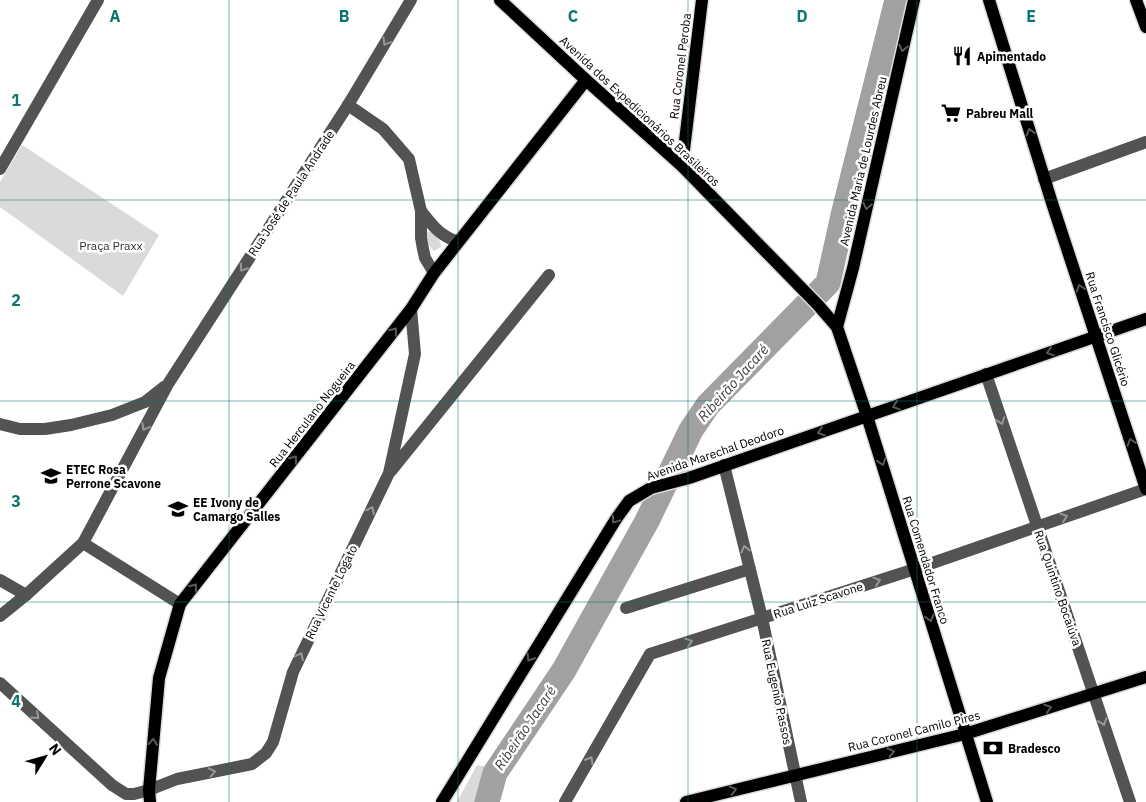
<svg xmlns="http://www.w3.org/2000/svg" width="1146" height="802" font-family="'IBM Plex Sans',sans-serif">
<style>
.green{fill:#dadada}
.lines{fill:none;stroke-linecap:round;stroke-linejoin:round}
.river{stroke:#a1a1a1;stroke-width:25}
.major-casing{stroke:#dbdbdb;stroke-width:15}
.minor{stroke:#535353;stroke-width:12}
.major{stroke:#000;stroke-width:12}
.oneway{stroke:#989898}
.oneway2{stroke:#595959}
.grid{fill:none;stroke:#0f766e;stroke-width:1;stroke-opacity:0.55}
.labels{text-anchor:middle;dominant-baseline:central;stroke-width:5;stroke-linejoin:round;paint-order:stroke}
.poi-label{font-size:12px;font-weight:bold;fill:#000;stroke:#fff;text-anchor:start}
.street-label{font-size:12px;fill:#000;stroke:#fff}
.park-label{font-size:12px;fill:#313131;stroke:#fff}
.water-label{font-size:14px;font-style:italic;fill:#424242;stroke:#fff}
.grid-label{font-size:16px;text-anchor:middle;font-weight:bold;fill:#0f766e;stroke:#fff;stroke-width:5;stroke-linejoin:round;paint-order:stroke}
</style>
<rect width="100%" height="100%" fill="#fff"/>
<g class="green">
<path d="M22 145 159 235 123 296 0 207V182Z"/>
<path d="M430 231C437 236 440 239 441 247L434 251 426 242V233Z"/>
<path d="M477 765 487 767 479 802H457Z"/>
</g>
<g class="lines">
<path class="river" d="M487 802 495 773 564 670 647 521 691 430 708 405 828 283 844 211 897 0"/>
<defs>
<g id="major">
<path d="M500 0 586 80 682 166 818 305 837 327 867 416 987 802"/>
<path d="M989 0 1052 203 1146 489"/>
<path d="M1136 0 1146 27"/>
<path d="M682 166 702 0"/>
<path d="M837 327 853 268 914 0"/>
<path d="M150 802 149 790 159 678 180 604 411 309 434 273 586 80"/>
<path d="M442 802 616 519 629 501 651 488 689 478 1146 319"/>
<path d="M686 802 965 734 1146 677"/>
</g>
</defs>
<use href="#major" class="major-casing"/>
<g class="minor">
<path d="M348 105 383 129 409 159 421 211V238L423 249 425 258 434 273"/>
<path d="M0 169 98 0"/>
<path d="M1044 179 1146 142"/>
<path d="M421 211C434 227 439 235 458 242"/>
<path d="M986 374 1130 802"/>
<path d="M0 424 20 429H45L71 425 112 415 145 402 164 387"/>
<path d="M724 465 762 618 801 802"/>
<path d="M391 471 549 275"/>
<path d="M83 543 180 604"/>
<path d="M0 580 26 595"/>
<path d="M626 608 750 569"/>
<path d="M0 616 26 595 83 543 168 384 348 105 411 0"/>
<path d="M0 683 112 785 126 794H134L149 790 177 779 252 764 266 753 273 742 293 672 389 473 415 354 411 309"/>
<path d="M565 802 650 654 915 569 1146 489"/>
</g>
<use href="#major" class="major"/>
</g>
<defs><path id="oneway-chevron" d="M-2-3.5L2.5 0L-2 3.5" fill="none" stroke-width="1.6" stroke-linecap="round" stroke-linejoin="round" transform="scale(1.25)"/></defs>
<g class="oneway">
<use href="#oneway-chevron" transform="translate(386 42) rotate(121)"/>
<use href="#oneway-chevron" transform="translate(243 268) rotate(123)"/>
<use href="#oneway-chevron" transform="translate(1001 421) rotate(71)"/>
<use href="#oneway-chevron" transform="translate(145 427) rotate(118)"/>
<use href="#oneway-chevron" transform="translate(371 510) rotate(-64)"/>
<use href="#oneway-chevron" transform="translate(1064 517) rotate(-19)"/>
<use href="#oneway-chevron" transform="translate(745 549) rotate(-104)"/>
<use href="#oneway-chevron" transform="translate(877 581) rotate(-18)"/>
<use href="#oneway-chevron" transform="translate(689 642) rotate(-18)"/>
<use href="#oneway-chevron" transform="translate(300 656) rotate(-64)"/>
<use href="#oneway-chevron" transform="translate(36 716) rotate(42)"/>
<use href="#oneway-chevron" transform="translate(1103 722) rotate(71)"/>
<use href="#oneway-chevron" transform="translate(590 760) rotate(-60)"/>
<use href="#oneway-chevron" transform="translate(212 772) rotate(-12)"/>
</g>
<g class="oneway2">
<use href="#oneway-chevron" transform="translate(903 48) rotate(103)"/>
<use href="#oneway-chevron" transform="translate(1030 132) rotate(-107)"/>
<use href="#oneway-chevron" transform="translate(867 206) rotate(103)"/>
<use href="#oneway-chevron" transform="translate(1080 288) rotate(-108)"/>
<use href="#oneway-chevron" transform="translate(394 331) rotate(-52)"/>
<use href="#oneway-chevron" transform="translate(1050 352) rotate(161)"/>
<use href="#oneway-chevron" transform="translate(896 406) rotate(161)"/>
<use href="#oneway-chevron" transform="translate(821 432) rotate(161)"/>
<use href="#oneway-chevron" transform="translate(1131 442) rotate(-108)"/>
<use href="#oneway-chevron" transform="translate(294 459) rotate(-52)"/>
<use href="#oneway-chevron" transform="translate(882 462) rotate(73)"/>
<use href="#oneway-chevron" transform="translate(615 520) rotate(124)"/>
<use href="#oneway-chevron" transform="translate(194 587) rotate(-52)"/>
<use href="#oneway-chevron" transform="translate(930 618) rotate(73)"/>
<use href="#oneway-chevron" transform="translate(530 658) rotate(122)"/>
<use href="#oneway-chevron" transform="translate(1048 708) rotate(-18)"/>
<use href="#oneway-chevron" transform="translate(153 742) rotate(-85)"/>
<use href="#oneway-chevron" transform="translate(891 752) rotate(-13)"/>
<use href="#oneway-chevron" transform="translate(733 790) rotate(-14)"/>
</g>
<path class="grid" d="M229 0V802M458 0V802M688 0V802M917 0V802M0 200H1146M0 401H1146M0 602H1146"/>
<defs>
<symbol id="restaurant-bare" viewBox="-9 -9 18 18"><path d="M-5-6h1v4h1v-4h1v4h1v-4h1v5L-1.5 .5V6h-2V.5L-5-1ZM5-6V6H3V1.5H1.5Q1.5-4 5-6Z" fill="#000" stroke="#fff" stroke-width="2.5" paint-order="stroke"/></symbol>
<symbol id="supermarket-bare" viewBox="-9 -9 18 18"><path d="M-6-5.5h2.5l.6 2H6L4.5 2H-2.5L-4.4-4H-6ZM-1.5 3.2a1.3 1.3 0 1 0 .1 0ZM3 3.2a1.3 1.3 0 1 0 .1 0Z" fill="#000" stroke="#fff" stroke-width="2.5" paint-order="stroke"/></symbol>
<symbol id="university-bare" viewBox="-9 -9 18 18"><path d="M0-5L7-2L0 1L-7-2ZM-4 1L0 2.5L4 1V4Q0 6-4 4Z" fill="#000" stroke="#fff" stroke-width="2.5" paint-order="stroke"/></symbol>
<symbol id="school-bare" viewBox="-9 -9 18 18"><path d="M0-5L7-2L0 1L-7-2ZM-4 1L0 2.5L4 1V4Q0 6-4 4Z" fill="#000" stroke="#fff" stroke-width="2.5" paint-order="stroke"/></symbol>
<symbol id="bank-bare" viewBox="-9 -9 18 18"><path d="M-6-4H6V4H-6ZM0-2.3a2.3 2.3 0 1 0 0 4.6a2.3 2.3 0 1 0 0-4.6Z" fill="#000" stroke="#fff" stroke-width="2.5" paint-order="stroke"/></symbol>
</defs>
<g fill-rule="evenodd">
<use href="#restaurant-bare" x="948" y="42" width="28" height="28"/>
<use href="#supermarket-bare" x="937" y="99" width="28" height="28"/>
<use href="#university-bare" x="37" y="462" width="28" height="28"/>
<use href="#school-bare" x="164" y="495" width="28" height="28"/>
<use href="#bank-bare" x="979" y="734" width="28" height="28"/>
</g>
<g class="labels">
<g class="poi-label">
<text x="977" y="56">Apimentado</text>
<text x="966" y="113">Pabreu Mall</text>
<text x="66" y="469">ETEC Rosa<tspan x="66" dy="14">Perrone Scavone</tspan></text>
<text x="193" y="502">EE Ivony de<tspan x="193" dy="14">Camargo Salles</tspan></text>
<text x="1008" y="748">Bradesco</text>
</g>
<g class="street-label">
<text transform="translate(680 66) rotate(-83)">Rua Coronel Peroba</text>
<text transform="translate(640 111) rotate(43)">Avenida dos Expedicionários Brasileiros</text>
<text transform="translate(863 161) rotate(-77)">Avenida Maria de Lourdes Abreu</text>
<text transform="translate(291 193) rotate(-57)">Rua José de Paula Andrade</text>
<text transform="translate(1108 329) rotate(72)">Rua Francisco Glicério</text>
<text transform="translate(312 414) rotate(-52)">Rua Herculano Nogueira</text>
<text transform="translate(715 453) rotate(-19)">Avenida Marechal Deodoro</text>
<text transform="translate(926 560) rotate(73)">Rua Comendador Franco</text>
<text transform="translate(1058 588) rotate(71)">Rua Quintino Bocaiúva</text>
<text transform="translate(331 592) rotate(-64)">Rua Vicente Logato</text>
<text transform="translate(818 600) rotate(-18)">Rua Luiz Scavone</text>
<text transform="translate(777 692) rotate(78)">Rua Eugenio Passos</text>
<text transform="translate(914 731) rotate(-14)">Rua Coronel Camilo Pires</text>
</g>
<g class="park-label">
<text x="111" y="245">Praça Praxx</text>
</g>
<g class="water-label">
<text transform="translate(733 383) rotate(-48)">Ribeirão Jacaré</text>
<text transform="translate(525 728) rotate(-56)">Ribeirão Jacaré</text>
</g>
</g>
<g class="grid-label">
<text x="115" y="22">A</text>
<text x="344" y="22">B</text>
<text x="573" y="22">C</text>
<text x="802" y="22">D</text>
<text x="1031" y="22">E</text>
<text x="16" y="106">1</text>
<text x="16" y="306">2</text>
<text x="16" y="507">3</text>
<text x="16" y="707">4</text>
</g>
<g transform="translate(45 757) rotate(53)" stroke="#ffffff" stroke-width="4" paint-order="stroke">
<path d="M0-4L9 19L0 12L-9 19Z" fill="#000000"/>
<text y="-8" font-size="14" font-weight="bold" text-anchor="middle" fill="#000000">N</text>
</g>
</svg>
